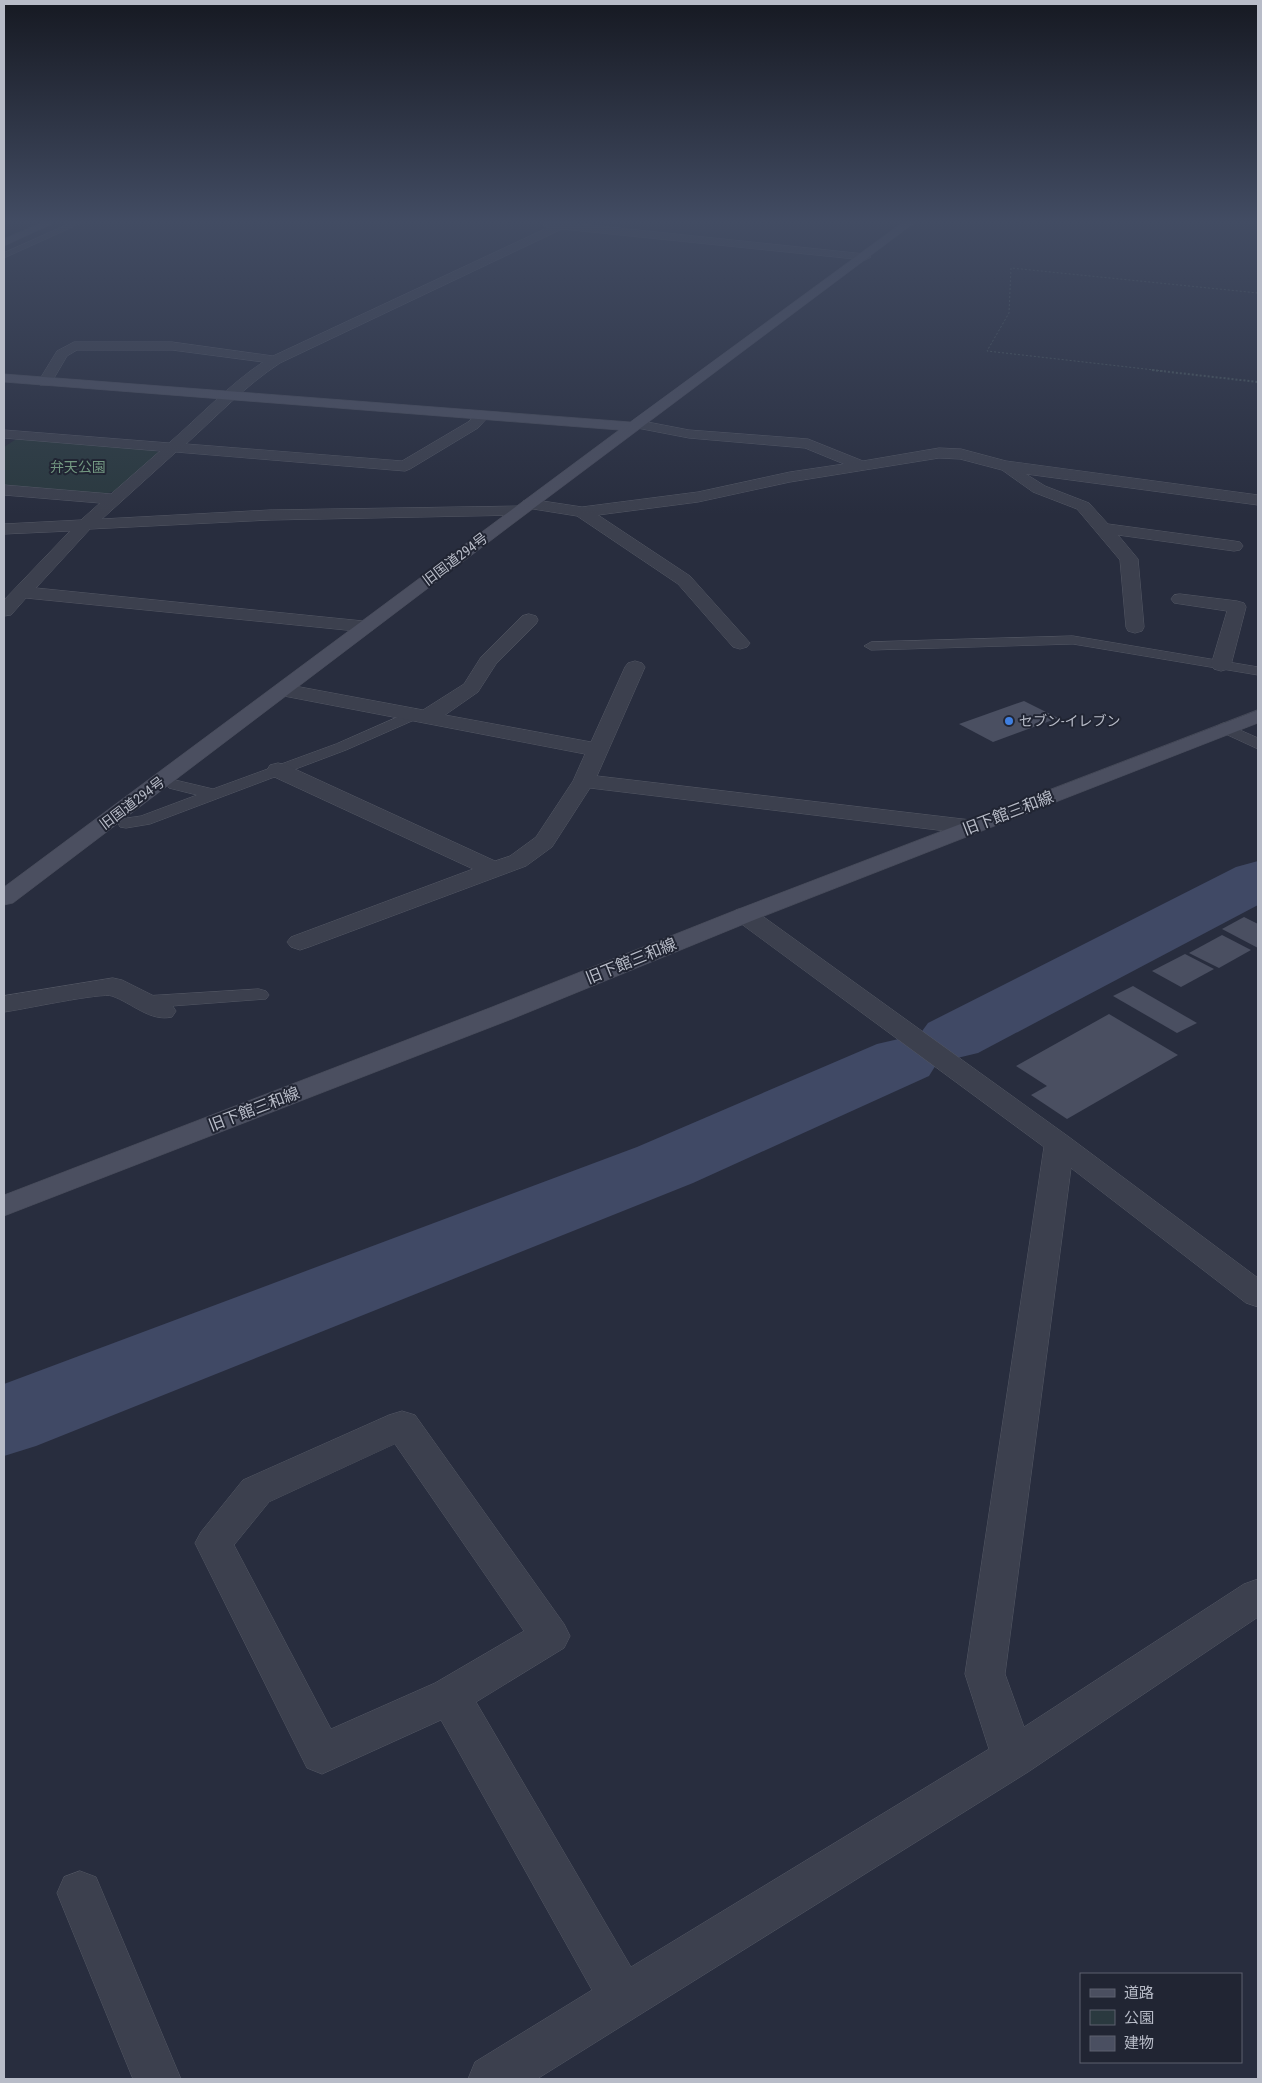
<svg xmlns="http://www.w3.org/2000/svg" width="1262" height="2083" font-family="'Roboto Condensed','Noto Sans JP',sans-serif">
<style>
.green{fill:#2a393f}
.lines{fill:none;stroke-linecap:round;stroke-linejoin:round}
.river{fill:#404965;fill-rule:evenodd}
.building{fill:#4a4f61}
.lane-casing{stroke:#545865;stroke-width:1}
.street-casing{stroke:#545865;stroke-width:1}
.secondary-casing{stroke:#454957;stroke-width:1}
.path-far1{stroke:#48565c;stroke-width:1;stroke-dasharray:2 2;stroke-linecap:butt}
.path{stroke:#48565c;stroke-width:2;stroke-dasharray:2 2;stroke-linecap:butt}
.lane{fill:#3c404e;fill-rule:evenodd}
.street{fill:#3c404e;fill-rule:evenodd}
.secondary{fill:#4b4f60;fill-rule:evenodd}
.shop-dot{fill:#3f7fe0;stroke:#212533;stroke-width:2}
.labels{text-anchor:middle;dominant-baseline:central;stroke-width:4;stroke-linejoin:round;paint-order:stroke}
.far-park-label{font-size:14px;fill:#729781;stroke:#212533}
.far-street-label{font-size:14px;fill:#b8bcc8;stroke:#212533}
.far-poi-label{font-size:14px;fill:#b8bcc8;stroke:#212533;text-anchor:start}
.street-label{font-size:16px;fill:#b8bcc8;stroke:#212533}
</style>
<rect width="100%" height="100%" fill="#282d3e"/>
<path class="green" d="M18 438 152 449 159 453 123 489 104 494 4 485V447Z"/>
<g class="lines">
<path class="river" d="M1258 861V905L978 1053 953 1059 936 1055 939 1060 929 1076 693 1183 36 1446 4 1456V1384L637 1147 877 1044 903 1038 920 1042 917 1038 928 1023 1236 867Z"/>
</g>
<g class="building">
<path d="M1024 701 1058 718 993 742 959 724Z"/>
<path d="M1244 917 1258 924V948L1222 929Z"/>
<path d="M1222 935 1251 950 1219 968 1189 953Z"/>
<path d="M1185 954 1214 969 1181 987 1152 971Z"/>
<path d="M1133 986 1197 1023 1177 1033 1113 996Z"/>
<path d="M1109 1014 1178 1055 1067 1119 1031 1095 1047 1086 1016 1066Z"/>
</g>
<g class="lines">
<defs>
<g id="lane">
<path d="M71 223H81L4 258V253Z"/>
<path d="M1073 636 1258 667V675L1073 644 871 650 864 646 871 642Z"/>
<path d="M416 709 421 711 424 714 421 717 346 750 150 824 126 828 120 827 118 823 120 819 141 816 197 795 169 788 167 785 169 782 175 780 213 789 336 744Z"/>
<path d="M1224 723 1258 738V749L1219 731 1216 728 1219 725Z"/>
<path d="M259 989 266 991 269 995 266 999 145 1008 138 1006 135 1002 138 998 145 996Z"/>
</g>
<g id="street">
<path d="M544 223H571L865 254 871 257 865 260 562 229 280 363C245 386 217 416 186 444L402 461 468 422 477 413H487L489 416 478 428 410 469 405 471 176 452 102 519 270 510 522 506 523 501 529 499 582 507 698 492 790 472 844 464 805 448 689 438 632 427 630 424 632 421 637 420 689 430 808 439 863 461 939 448 961 449 1006 461 1258 495V505L1026 474 1045 486 1089 503 1108 524 1234 541 1240 542 1243 546 1240 550 1234 551 1118 535 1138 559 1144 627 1142 631 1135 633 1128 631 1126 627 1120 560 1077 509 1033 492 1002 470 960 459 939 458 790 482 698 502 598 515 690 576 750 643 747 647 740 649 733 647 678 584 577 516 527 508 526 513 520 515 270 520 90 529 36 588 373 622 375 626 373 630 366 632 26 598 11 615 4 616V600L70 531 4 534V524L81 520 100 503 4 495V485L111 494 160 451 4 438V430L169 443C199 417 230 384 263 362L172 350H77L67 356 50 385H40L38 382 57 351 74 342H172L273 356 549 227 544 226Z"/>
<path d="M1180 594 1237 601 1244 603 1246 607 1231 665 1228 669 1221 671 1214 669 1211 665 1227 611 1174 603 1171 599 1174 595Z"/>
<path d="M529 614 536 616 538 620 536 624 496 664 478 692 445 715 591 742 625 667 628 663 635 661 642 663 645 667 597 776 971 820 979 822 983 827 979 832 971 834 590 788 552 847 526 866 309 947 300 950 291 947 287 942 291 937 473 869 270 775 267 770 270 765 278 763 286 765 495 861 510 856 536 837 573 781 585 754 284 696 277 694 274 690 277 686 284 684 423 710 464 684 481 657 522 616Z"/>
<path d="M745 908 754 910 1069 1137 1258 1278V1307L1246 1303 1071 1168 1005 1674 1024 1727 1244 1584 1258 1579V1617L1028 1772 537 2079H468L475 2062 592 1990 441 1720 322 1774 307 1768 195 1543 201 1532 243 1480 389 1415 402 1411 415 1415 564 1624 570 1636 564 1648 476 1702 631 1967 989 1749 965 1674 1044 1147 736 920 733 915 736 910ZM395 1444 524 1631 435 1683 331 1729 234 1545 269 1502Z"/>
<path d="M113 978 122 980 172 1005 176 1011 172 1017C150 1022 132 1003 112 996 103 992 20 1010 4 1012V996Z"/>
<path d="M80 1871 96 1877 181 2079H133L57 1893 64 1877Z"/>
</g>
<g id="secondary">
<path d="M41 223H54L4 246V239Z"/>
<path d="M902 223H914L510 526 13 903 4 905V887L619 430 4 382V374L630 422Z"/>
<path d="M1258 710V723L754 920 512 1019 4 1216V1195L492 1007 736 910Z"/>
</g>
</defs>
<use href="#lane" class="lane-casing"/>
<use href="#street" class="street-casing"/>
<use href="#secondary" class="secondary-casing"/>
<path class="path-far1" d="M1163 371 987 351 1009 313 1011 268 1258 293"/>
<path class="path" d="M1152 370 1258 382"/>
<use href="#lane" class="lane"/>
<use href="#street" class="street"/>
<use href="#secondary" class="secondary"/>
</g>
<linearGradient id="sky" x2="0" y2="1"><stop stop-color="#161922"/><stop offset="0.43" stop-color="#424c63"/><stop offset="1" stop-color="#424c63" stop-opacity="0"/></linearGradient>
<rect width="1262" height="515" fill="url(#sky)"/>
<circle class="shop-dot" cx="1009" cy="721" r="5"/>
<g class="labels">
<g class="far-park-label">
<text x="78" y="467">弁天公園</text>
</g>
<g class="far-street-label">
<text transform="translate(455 559) rotate(-37)">旧国道294号</text>
<text transform="translate(132 803) rotate(-37)">旧国道294号</text>
</g>
<g class="far-poi-label">
<text x="1019" y="721">セブン-イレブン</text>
</g>
<g class="street-label">
<text transform="translate(1008 813) rotate(-21)">旧下館三和線</text>
<text transform="translate(631 961) rotate(-22)">旧下館三和線</text>
<text transform="translate(254 1109) rotate(-21)">旧下館三和線</text>
</g>
</g>
<rect width="1262" height="2083" fill="none" stroke="#b8bcc8" stroke-width="10"/>
<rect x="1080" y="1973" width="162" height="90" fill="#212533" stroke="#5d616f"/>
<rect x="1090" y="1989" width="25" height="8" fill="#4b4f60" stroke="#5d616f"/>
<text x="1124" y="1998" font-size="15" fill="#b8bcc8">道路</text>
<rect x="1090" y="2010" width="25" height="15" fill="#2a393f" stroke="#5d616f"/>
<text x="1124" y="2023" font-size="15" fill="#b8bcc8">公園</text>
<rect x="1090" y="2036" width="25" height="15" fill="#4a4f61" stroke="#5d616f"/>
<text x="1124" y="2048" font-size="15" fill="#b8bcc8">建物</text>
</svg>
